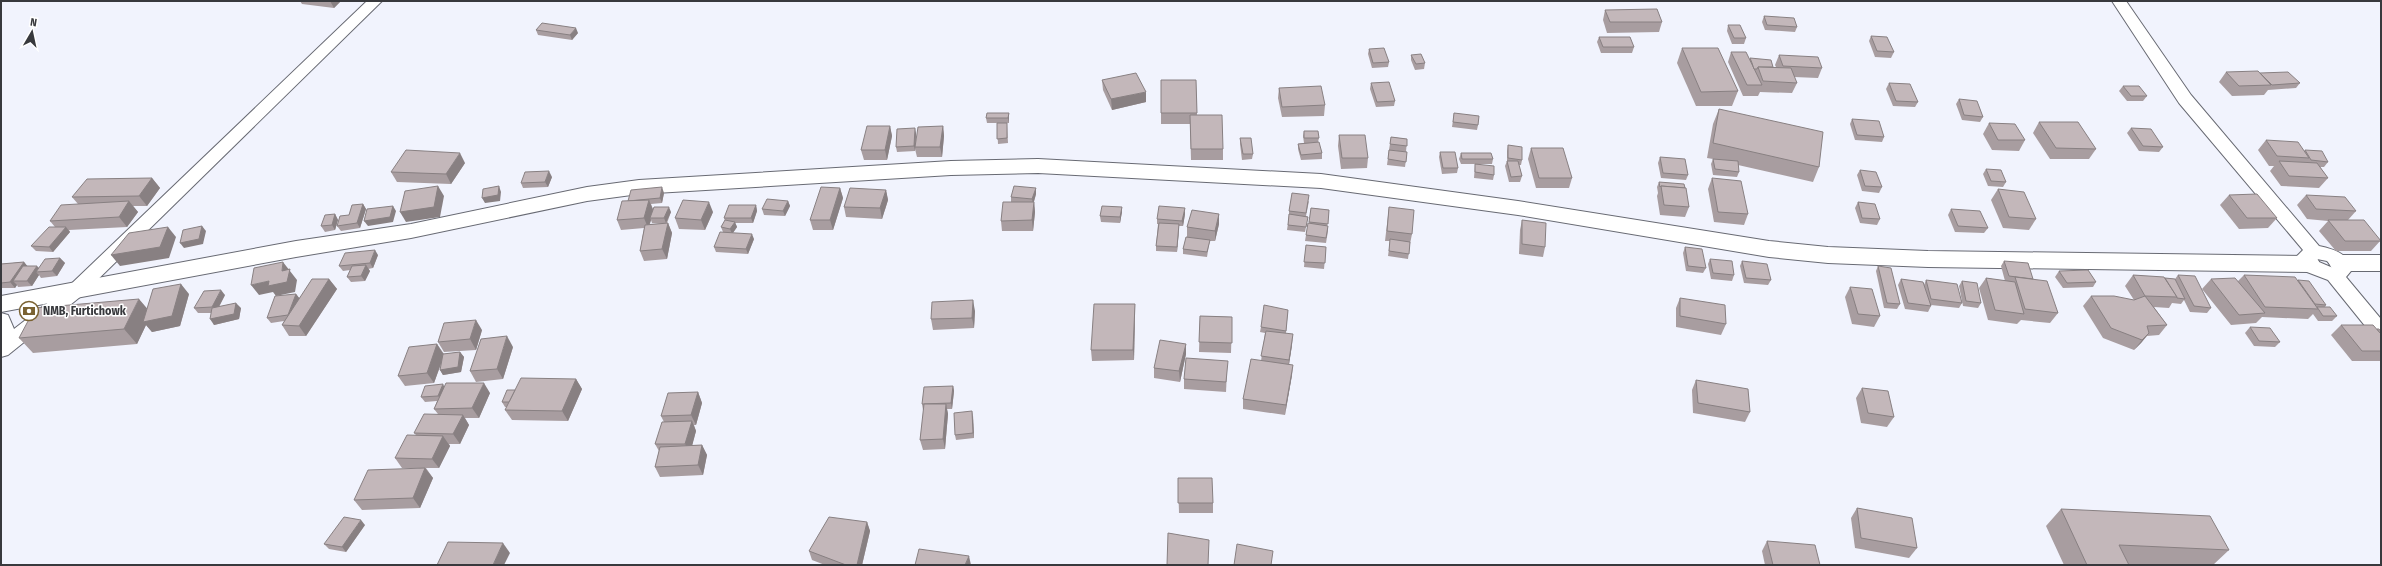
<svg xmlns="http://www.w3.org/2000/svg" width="2382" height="566" font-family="'Fira Sans Condensed',sans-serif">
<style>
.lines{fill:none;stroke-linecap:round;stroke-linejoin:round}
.minor-casing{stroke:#686a73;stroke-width:2}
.tertiary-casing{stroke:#686a73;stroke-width:2}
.minor{fill:#fff;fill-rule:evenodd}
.tertiary{fill:#fff;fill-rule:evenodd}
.wall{fill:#a89da0;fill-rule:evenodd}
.shaded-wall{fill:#888082}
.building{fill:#c3b7ba;stroke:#888082}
.labels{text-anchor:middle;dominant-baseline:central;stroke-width:3;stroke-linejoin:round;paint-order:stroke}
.poi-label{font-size:12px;font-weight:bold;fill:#38393d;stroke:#fff;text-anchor:start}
</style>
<rect width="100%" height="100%" fill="#f1f3fd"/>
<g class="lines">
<defs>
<g id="minor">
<path d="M367 1H382L80 297 8 355 1 357V313L8 315 14 329 68 287Z"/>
<path d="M2112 1H2126L2191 95 2319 246C2333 249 2351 254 2351 271L2346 277 2381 319V339L2374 337 2328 280 2307 272 2297 256 2303 250 2179 103ZM2317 259 2327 261 2333 268 2319 262Z"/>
</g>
<g id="tertiary">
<path d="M1038 159 1321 174 1518 201 1769 241 1828 247 1928 251 2309 256 2317 258 2320 264 2317 270 2309 272 1928 267 1828 263 1769 257 1518 215 1321 188 1038 173 951 175 639 194 587 201 411 238 296 257 1 312V296L296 241 411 224 587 187 639 180 951 161Z"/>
<path d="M2340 255H2381V271H2340L2332 269 2329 263 2332 257Z"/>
</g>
</defs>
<use href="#minor" class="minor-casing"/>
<use href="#tertiary" class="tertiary-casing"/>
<use href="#minor" class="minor"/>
<use href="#tertiary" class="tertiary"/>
</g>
<g class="wall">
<path d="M300 1H341L334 8 302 4Z"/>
<path d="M1605 10 1662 22 1659 32 1607 33 1603 20Z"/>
<path d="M1764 16 1797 27 1795 32 1765 30 1762 22Z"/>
<path d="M1728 25 1746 38 1744 44H1732L1727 31Z"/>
<path d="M536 30 578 33 572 40 538 35Z"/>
<path d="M1871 36 1894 52 1891 58 1875 57 1869 41Z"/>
<path d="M1599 37 1634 47 1632 53H1601L1597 42Z"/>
<path d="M1682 48 1738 91 1732 106H1696L1677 63Z"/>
<path d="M1369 49 1389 62 1388 67 1372 68 1368 54Z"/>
<path d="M1731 52 1750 60V58L1773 67H1776L1775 65 1779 55 1822 68 1818 78 1794 77 1797 83 1792 93 1760 92 1758 96H1743L1728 62Z"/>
<path d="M1411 55 1425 63 1424 69 1415 70 1411 60Z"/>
<path d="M2226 72 2260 73 2300 83 2296 88 2268 90 2264 95 2232 96 2219 82Z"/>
<path d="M1102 80 1146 102 1112 110 1103 90Z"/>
<path d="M1196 80 1197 115 1223 149V160H1191L1190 124H1161V113Z"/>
<path d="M1371 83 1395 101 1394 106 1376 107 1370 89Z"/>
<path d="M1889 83 1918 102 1915 107 1893 106 1886 89Z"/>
<path d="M2123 86 2147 96 2143 101H2127L2119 91Z"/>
<path d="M1279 88 1325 105 1324 116 1282 117 1278 98Z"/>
<path d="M1959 99 1983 117 1980 122 1962 120 1956 104Z"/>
<path d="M1719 109 1819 167 1813 182 1738 165 1739 172 1737 177 1713 175 1711 164 1713 159 1707 158 1713 124Z"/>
<path d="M1009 113V123H1007L1008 143 998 144 997 123H987L986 118Z"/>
<path d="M1454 113 1478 125 1477 130 1452 127Z"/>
<path d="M1852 119 1884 137 1882 142 1855 140 1850 124Z"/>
<path d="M2039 122 2096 149 2089 159H2050L2033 133Z"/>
<path d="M1989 123 2025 140 2019 151 1992 150 1983 134Z"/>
<path d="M890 126 892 136 887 160H864L861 150Z"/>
<path d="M943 126 944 136 942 157H917L915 149V151L897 152 896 147 916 133V143Z"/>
<path d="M2131 128 2163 147 2159 152 2139 151 2127 133Z"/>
<path d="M1304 131 1319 138 1318 142 1322 153V159L1301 160 1298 149V144L1304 143 1303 136Z"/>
<path d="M1339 135 1368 158 1367 168 1341 169 1338 146Z"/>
<path d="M1391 137 1407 139 1406 152 1389 150Z"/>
<path d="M1240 138 1253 154 1252 159 1242 160 1240 144Z"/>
<path d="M2266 140 2304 151 2305 150 2328 162 2324 167H2320L2328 178 2319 188 2281 186 2270 171 2274 166H2269L2258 150Z"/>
<path d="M1508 145 1522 160 1521 165H1519L1522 176 1520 182H1509L1505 166 1507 161V151Z"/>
<path d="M1531 148 1572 178 1569 188H1536L1528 159Z"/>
<path d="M1389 150 1407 152 1405 167 1387 165Z"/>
<path d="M1440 152 1458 168 1457 173 1442 174 1439 157Z"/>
<path d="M1461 153 1493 159 1492 164H1480L1494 175 1493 180 1474 178 1475 164H1461L1459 159Z"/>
<path d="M1660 157 1688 175 1686 180 1661 178 1658 163Z"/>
<path d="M465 163 451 184 397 182 391 172Z"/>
<path d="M1986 169 2006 182 2003 187 1988 186 1983 174Z"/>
<path d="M1860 170 1882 187 1879 193 1862 191 1857 175Z"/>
<path d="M552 177 548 187 523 188 521 183Z"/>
<path d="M152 178 160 188 147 206H133L138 212 127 227 69 230 70 232 53 252 36 251 31 246 55 227 50 221 78 204 72 197Z"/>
<path d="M1712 178 1748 214 1744 225 1714 222 1708 189Z"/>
<path d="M1659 182 1685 188 1689 207 1685 217 1660 215 1657 196 1658 193 1657 187Z"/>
<path d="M840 188 843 198 833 230H813L810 220Z"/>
<path d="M1036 188V194L1034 202 1035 212 1033 231H1002L1001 221 1011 202V197Z"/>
<path d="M1998 189 2036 219 2029 230 2003 228 1991 200Z"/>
<path d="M886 190 888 200 882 219 846 217 844 207Z"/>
<path d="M664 193 662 203 651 204 653 209 671 212 667 223H668L672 233 667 259 644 261 640 251 644 228 621 230 617 220 628 201ZM651 220 652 223H663L650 224Z"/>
<path d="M2229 195 2277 218 2268 228 2239 229 2220 205Z"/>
<path d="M2306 195 2356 211 2348 220 2381 240 2371 251H2336L2319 231 2328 221 2307 219 2297 205Z"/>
<path d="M788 201 790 206 785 216 764 215 762 209Z"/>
<path d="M1309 201 1306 216 1308 217 1305 232 1287 230 1289 216V211Z"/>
<path d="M1858 202 1880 219 1877 225 1860 223 1855 208Z"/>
<path d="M363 204 366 209 360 228 341 231 337 226 349 215Z"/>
<path d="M756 205 757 211 753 223H735L737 227 733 233 754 239 748 254 716 252 714 247 723 232 721 227 725 221 724 218Z"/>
<path d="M1122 207V212L1120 223 1101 222 1100 216Z"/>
<path d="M1389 207 1412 234 1410 244 1408 259 1388 256 1390 241H1385Z"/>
<path d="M1311 208 1329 210 1327 226H1328V231L1326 243 1305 241 1306 235 1309 224Z"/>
<path d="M1951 209 1988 228 1984 233 1955 232 1948 215Z"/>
<path d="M713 212 705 230 679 229 675 218Z"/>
<path d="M335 214 338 220 335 230 325 232 321 226Z"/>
<path d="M1185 214 1183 226H1179L1177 252 1156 251V246L1158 224H1157V219Z"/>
<path d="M1219 214V224L1215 241H1210L1209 245 1207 257 1183 254V249L1187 237V227Z"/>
<path d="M1522 220 1545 247 1543 257 1519 254 1520 230Z"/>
<path d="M1306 245 1326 247 1324 269 1304 267Z"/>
<path d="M1685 247 1706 268 1703 273 1686 271 1683 253Z"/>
<path d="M378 255 373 268 368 269 370 271 365 281 351 282 347 277 350 270 343 271 339 266Z"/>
<path d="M60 258 65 263 57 276 41 278 39 275 32 286 18 287 17 285 15 288H1V264L24 262 27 266 39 268Z"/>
<path d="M1710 259 1734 275 1732 281 1711 279 1708 264Z"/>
<path d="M1742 261 1771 280 1768 285 1744 283 1740 266Z"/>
<path d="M2004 261 2033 279 2058 313 2050 323 2021 320 2017 324 1988 320 1979 288 1986 278 2005 281 2001 266Z"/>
<path d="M1878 266 1900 304 1897 309 1884 308 1876 271Z"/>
<path d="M2059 271 2096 282 2093 287 2063 288 2055 277Z"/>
<path d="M2133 275 2175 279 2178 275 2211 308 2207 313 2190 312 2184 300 2181 304 2172 303 2169 308 2154 307 2167 325 2159 335 2147 336 2141 343 2134 350 2103 338 2083 306 2091 296 2134 300 2125 286Z"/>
<path d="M2244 275 2298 280 2326 305 2325 307 2337 316 2332 321H2318L2313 314 2308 319 2262 317 2256 323 2231 325 2202 289 2211 279 2238 281Z"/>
<path d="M329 279 337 289 306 336H289L282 325 284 321 271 323 267 318 296 294 299 298Z"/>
<path d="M1901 279 1924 285 1926 280 1962 303 1959 308 1931 305V306L1928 312 1905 309 1898 285Z"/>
<path d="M1962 281 1981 303 1978 308 1963 306 1959 286Z"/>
<path d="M1850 287 1880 316 1874 327 1852 324 1845 297Z"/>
<path d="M189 294 180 326 152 332 146 325 137 344 33 353 19 338 147 309Z"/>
<path d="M225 295 219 307 241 308 239 319 214 325 211 313H198L194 308Z"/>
<path d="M1680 298 1726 324 1721 335 1676 327V308Z"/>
<path d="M1135 304V314L1134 360 1092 361 1091 350Z"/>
<path d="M1288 310 1286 333 1292 345 1289 365 1292 375 1285 415 1243 409V399L1261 361 1265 333 1260 332 1261 327Z"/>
<path d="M975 311 974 328 933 330 931 319Z"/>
<path d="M1200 316 1232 317 1231 353 1199 352Z"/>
<path d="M2341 325 2377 329 2381 332V361H2352L2331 335Z"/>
<path d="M2250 327 2280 342 2275 347 2254 346 2245 333Z"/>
<path d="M482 330 476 350 444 352 438 342Z"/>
<path d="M437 344 444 354 460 352 464 357 461 372 443 375 440 370 441 364 434 383 405 386 398 376Z"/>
<path d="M1186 344V354L1180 382 1154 378V368Z"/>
<path d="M513 347 503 379 476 382 470 371Z"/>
<path d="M1227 371 1226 392 1184 389V379Z"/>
<path d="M576 379 582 389 568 421 512 420 505 410 507 407H505L502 402 515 390Z"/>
<path d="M1696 380 1750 412 1745 422 1693 413 1692 390Z"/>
<path d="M953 386 954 391 952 409H947L948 414 945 449 923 450 920 440 924 410H923L922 404Z"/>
<path d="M444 387 490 393 479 418H465L469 425 460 444H449L450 446 439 468H426L433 478 420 508 362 510 354 500 420 468H402L395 458 416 435 414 433 438 414 434 409 437 401 425 402 421 397Z"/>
<path d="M1862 388 1894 417 1887 427 1861 423 1856 398Z"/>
<path d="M698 392 702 403 696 425H694L696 431 692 445H702L707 455 703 475 660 477 655 467 659 451 655 444 664 422 661 416Z"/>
<path d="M973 416 974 438 956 440 955 435Z"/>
<path d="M1178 478 1213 503V513H1179Z"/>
<path d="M1857 508 1917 548 1909 558 1855 548 1851 518Z"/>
<path d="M2061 509 2229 550 2213 565H2158L2128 564V565H2064L2046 526Z"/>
<path d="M867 522 870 531 862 565H825L812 560 809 551Z"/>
<path d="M365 525 346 552 329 549 324 544Z"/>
<path d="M1767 541 1820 565H1765L1762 551Z"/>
</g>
<g class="shaded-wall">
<path d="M330 1H341L334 8Z"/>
<path d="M576 28 578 33 572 40 570 35Z"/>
<path d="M1146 92V102L1112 110 1111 99Z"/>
<path d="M1009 113V123L1008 118Z"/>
<path d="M890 126 892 136 887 160 885 150Z"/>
<path d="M943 126 944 136 942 157 940 147Z"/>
<path d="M915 128 916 133 915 151 914 146Z"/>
<path d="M460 153 465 163 451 184 446 174Z"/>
<path d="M549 171 552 177 548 187 545 182Z"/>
<path d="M152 178 160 188 147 206 139 196Z"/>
<path d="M438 186 444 196 440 217 406 222 400 212Z"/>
<path d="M499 186 501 192 500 201 485 203 482 198Z"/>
<path d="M662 187 664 193 662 203 660 198Z"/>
<path d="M840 188 843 198 833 230 830 220Z"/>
<path d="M1036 188V194L1033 204 1032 199Z"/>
<path d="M886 190 888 200 882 219 880 208Z"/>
<path d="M649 200 653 210 650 218 651 220 648 228 644 218Z"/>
<path d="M129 201 138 212 127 227 119 217Z"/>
<path d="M788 201 790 206 785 216 783 211Z"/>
<path d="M709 202 713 212 705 230 701 220Z"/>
<path d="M1034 202 1035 212 1033 231 1032 220Z"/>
<path d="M363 204 366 209 360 228 357 223Z"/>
<path d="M756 205 757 211 753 223 751 218Z"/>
<path d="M393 206 396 211 393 222 368 226 364 221Z"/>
<path d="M669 207 671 212 666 223 664 218Z"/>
<path d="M1122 207V212L1120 223V217Z"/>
<path d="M1185 208V214L1183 226 1182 221Z"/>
<path d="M335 214 338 220 335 230 332 225Z"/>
<path d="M1219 214V224L1215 241V231Z"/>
<path d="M735 222 737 227 732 234 730 229Z"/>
<path d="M668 223 672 233 667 259 662 249Z"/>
<path d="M1179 224V230L1177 252V247Z"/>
<path d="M202 226 206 231 203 244 184 248 180 243Z"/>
<path d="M66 227 70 232 53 252 49 247Z"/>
<path d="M168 227 176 237 169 258 120 266 111 255Z"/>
<path d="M752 234 754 239 748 254 746 249Z"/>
<path d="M375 250 378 255 373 268 370 263Z"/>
<path d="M60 258 65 263 57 276 52 271Z"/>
<path d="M24 262 29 268 13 281 17 285 15 288 10 282Z"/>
<path d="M283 262 297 280 295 292 276 296 273 292 259 295 251 285 269 281 282 271Z"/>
<path d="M366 265 370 271 365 281 361 276Z"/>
<path d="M37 266 42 271 36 272 39 275 32 286 27 281Z"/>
<path d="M329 279 337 289 306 336 299 326Z"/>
<path d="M181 284 189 294 180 326 152 332 146 325 137 344 124 329 139 299 151 313Z"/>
<path d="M221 290 225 295 216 312 212 307Z"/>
<path d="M296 294 300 299 288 315Z"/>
<path d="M973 300 975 311 974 328 972 318Z"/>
<path d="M236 303 241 308 239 319 214 325 210 319Z"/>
<path d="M1135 304V314L1134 360 1133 350Z"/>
<path d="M476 320 482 330 476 350 470 339Z"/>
<path d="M2149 333 2141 343 2134 350 2142 340Z"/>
<path d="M1293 334 1292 345 1288 370 1289 360Z"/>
<path d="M507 336 513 347 503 379 497 369Z"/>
<path d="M437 344 444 355 434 383 427 373Z"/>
<path d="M1186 344V354L1180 382 1179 371Z"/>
<path d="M460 352 464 357 461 372 443 375 440 370Z"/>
<path d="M1293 365 1292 375 1285 415 1286 405Z"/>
<path d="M576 379 582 389 568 421 562 411Z"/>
<path d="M484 383 490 393 479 418 472 408Z"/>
<path d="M443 384 446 390 442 401 438 396Z"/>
<path d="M953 386 954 391 952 409 951 403Z"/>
<path d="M698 392 702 403 696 425 691 415Z"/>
<path d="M946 404 948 414 945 449 943 439Z"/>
<path d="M972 411 973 416 974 438 973 433Z"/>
<path d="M463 415 469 425 460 444 453 434Z"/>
<path d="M692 421 696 431 690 454 685 444Z"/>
<path d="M443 436 450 446 439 468 432 459Z"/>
<path d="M702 445 707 455 703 475 698 465Z"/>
<path d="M425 468 433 478 420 508 413 498Z"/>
<path d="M361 520 365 525 346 552 342 547Z"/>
<path d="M867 522 870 531 862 565H857Z"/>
<path d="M503 543 510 553 504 565H493Z"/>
<path d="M969 556 971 565H965Z"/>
</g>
<g class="building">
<path d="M1657 9 1662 22H1610L1605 10Z"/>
<path d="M1764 16 1794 18 1797 27 1767 25Z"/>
<path d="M542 23 576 28 570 35 536 30Z"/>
<path d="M1728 25H1740L1746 38H1734Z"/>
<path d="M1871 36 1887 37 1894 52 1877 51Z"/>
<path d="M1599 37H1630L1634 47H1603Z"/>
<path d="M1384 48 1389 62 1373 63 1369 49Z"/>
<path d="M1682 48H1718L1738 91 1701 92Z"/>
<path d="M1731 52H1746L1762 85H1747Z"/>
<path d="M1421 54 1425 63 1416 64 1411 55Z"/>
<path d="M1779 55 1818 57 1822 68 1783 66Z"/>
<path d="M1750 58 1771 60 1773 67H1758L1757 69H1754L1752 63Z"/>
<path d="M1758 67 1791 68 1797 83 1763 81Z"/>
<path d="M2258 71 2271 85 2239 86 2226 72Z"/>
<path d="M2288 72 2300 83 2272 85 2260 73Z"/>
<path d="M1136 73 1146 92 1111 99 1102 80Z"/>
<path d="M1161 80H1196L1197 113H1161Z"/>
<path d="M1389 82 1395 101 1377 102 1371 83Z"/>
<path d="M1889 83 1910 84 1918 102 1896 101Z"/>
<path d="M1321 86 1325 105 1282 107 1279 88Z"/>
<path d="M2123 86H2139L2147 96H2131Z"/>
<path d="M1959 99 1977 101 1983 117 1964 115Z"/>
<path d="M1719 109 1823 132 1819 167 1713 143Z"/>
<path d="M987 113H1009L1008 118H986Z"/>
<path d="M1454 113 1479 116 1478 125 1453 122Z"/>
<path d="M1190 115H1222L1223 149H1191Z"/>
<path d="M1852 119 1879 121 1884 137 1857 135Z"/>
<path d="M2039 122H2078L2096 149 2056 148Z"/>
<path d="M997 123H1007V138L997 139Z"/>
<path d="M1989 123 2015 124 2025 140H1998Z"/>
<path d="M867 126H890L885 150H861Z"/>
<path d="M943 126 940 147H915L918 127Z"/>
<path d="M915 128 914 146 896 147 897 129Z"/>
<path d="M2131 128 2151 129 2163 147 2143 146Z"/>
<path d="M1304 131H1318L1319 138H1304Z"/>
<path d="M1339 135H1365L1368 158H1342Z"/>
<path d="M1391 137 1407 139V146L1390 144Z"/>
<path d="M1240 138H1251L1253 154H1243Z"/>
<path d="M2266 140 2298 142 2309 158 2277 156Z"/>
<path d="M1319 142 1322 153 1301 155 1298 144Z"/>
<path d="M1508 145 1522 147V160L1508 158Z"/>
<path d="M1531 148H1563L1572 178H1539Z"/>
<path d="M406 150 460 153 446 174 391 172Z"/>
<path d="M1389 150 1407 152 1406 162 1388 159Z"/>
<path d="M2305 150 2322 151 2328 162 2311 160Z"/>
<path d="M1440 152H1455L1458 168H1443Z"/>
<path d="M1461 153H1491L1493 159H1462Z"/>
<path d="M1660 157 1685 159 1688 175 1663 173Z"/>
<path d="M1713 159 1738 161 1739 172 1715 169Z"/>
<path d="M1507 161H1518L1522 176 1511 177Z"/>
<path d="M2279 161 2317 163 2328 178 2289 176Z"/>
<path d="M1475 164 1494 166V175L1475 172Z"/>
<path d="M1986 169 2001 170 2006 182 1991 181Z"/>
<path d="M1860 170 1876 172 1882 187 1865 186Z"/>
<path d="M549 171 545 182 521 183 525 172Z"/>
<path d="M152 178 139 196 72 197 87 179Z"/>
<path d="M1712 178 1741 181 1748 214 1718 212Z"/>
<path d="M1659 182 1684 184 1685 188 1661 186 1660 187Z"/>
<path d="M438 186 434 207 400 212 405 191Z"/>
<path d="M499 186 498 195 482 198 483 189Z"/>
<path d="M1014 186 1036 188 1032 199 1011 197Z"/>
<path d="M1661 186 1686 188 1689 207 1664 205Z"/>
<path d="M662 187 660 198 628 201 631 190Z"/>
<path d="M821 187 840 188 830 220H810Z"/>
<path d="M850 188 886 190 880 208 844 207Z"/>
<path d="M1998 189 2024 192 2036 219 2009 217Z"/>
<path d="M1292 193 1309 195 1306 213 1289 211Z"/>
<path d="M2257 194 2277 218H2247L2229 195Z"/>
<path d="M2306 195 2345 197 2356 211 2316 209Z"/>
<path d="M767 199 788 201 783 211 762 209Z"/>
<path d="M649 200 644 218 617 220 622 201Z"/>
<path d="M683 200 709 202 701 220 675 218Z"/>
<path d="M129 201 119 217 50 221 61 205Z"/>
<path d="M1003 202H1034L1032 220 1001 221Z"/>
<path d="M1858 202 1875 204 1880 219 1862 218Z"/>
<path d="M363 204 357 223 337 226 340 216 349 215 352 205Z"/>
<path d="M729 205H756L751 218H724Z"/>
<path d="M393 206 390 217 364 221 367 209Z"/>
<path d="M1102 206 1122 207 1120 217 1100 216Z"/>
<path d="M1159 206 1185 208 1182 221 1157 219Z"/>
<path d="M654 207H669L664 218H650Z"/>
<path d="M1389 207 1414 210 1412 234 1387 231Z"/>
<path d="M1311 208 1329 210 1328 224 1309 222Z"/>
<path d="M1951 209 1980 211 1988 228 1958 226Z"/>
<path d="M1192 210 1219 214 1215 231 1187 227Z"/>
<path d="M335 214 332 225 321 226 325 215Z"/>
<path d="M1289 214 1308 217 1306 227 1288 225Z"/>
<path d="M725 220 735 222 730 229 721 227Z"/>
<path d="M1522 220 1546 223 1545 247 1522 244Z"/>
<path d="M2328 220H2364L2381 241H2345Z"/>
<path d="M668 223 662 249 640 251 645 225Z"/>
<path d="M1159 223 1179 224 1177 247 1156 246Z"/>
<path d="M1308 223 1328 226 1326 238 1306 235Z"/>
<path d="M202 226 199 239 180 243 183 230Z"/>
<path d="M49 227H66L49 247 31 246Z"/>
<path d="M168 227 160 247 111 255 129 233Z"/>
<path d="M720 232 752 234 746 249 714 247Z"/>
<path d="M1186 237 1210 240 1207 252 1183 249Z"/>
<path d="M1390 239 1410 242 1409 254 1389 251Z"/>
<path d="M1306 245 1326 247 1325 263 1304 262Z"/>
<path d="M1685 247 1702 249 1706 268 1688 266Z"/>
<path d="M375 250 370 263 339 266 345 253Z"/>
<path d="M60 258 52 271 36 272 45 259Z"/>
<path d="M1710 259 1732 261 1734 275 1713 273Z"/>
<path d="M1742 261 1767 264 1771 280 1746 278Z"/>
<path d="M2004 261 2028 263 2033 279 2009 276Z"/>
<path d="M24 262 10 282 1 283V264Z"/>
<path d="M283 262 282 271 290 269 287 282 268 286 269 281 251 285 254 268Z"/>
<path d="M366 265 361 276 347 277 352 266Z"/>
<path d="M23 266H37L27 281H13Z"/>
<path d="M1878 266 1891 268 1900 304 1887 303Z"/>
<path d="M2088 270 2096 282 2067 283 2059 271Z"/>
<path d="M2133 275 2164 277 2177 297 2145 296 2167 325 2147 326 2149 333 2142 340 2111 328 2091 296H2114L2134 300 2145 296Z"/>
<path d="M2178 275 2195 276 2211 308 2194 306Z"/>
<path d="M2244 275 2295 277 2318 309 2265 307Z"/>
<path d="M2015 277 2047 281 2058 313 2025 309Z"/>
<path d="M1986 278 2015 282 2024 314 1995 310Z"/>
<path d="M2165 278 2175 279 2185 299 2177 298V297Z"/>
<path d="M2235 278 2265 313 2239 315 2211 279Z"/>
<path d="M312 279H329L299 326 282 325Z"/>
<path d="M1901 279 1923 282 1931 306 1908 303Z"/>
<path d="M1926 280 1957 284 1962 303 1931 299Z"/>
<path d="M2298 280 2309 281 2326 305 2315 304Z"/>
<path d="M1962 281 1977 283 1981 303 1966 301Z"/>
<path d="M181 284 172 316 143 322 153 289Z"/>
<path d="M1850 287 1872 289 1880 316 1858 314Z"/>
<path d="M221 290 212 307 194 308 204 291Z"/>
<path d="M296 294 288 315 267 318 275 296Z"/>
<path d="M1680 298 1725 305 1726 324 1680 316Z"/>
<path d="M139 299 124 329 19 338 35 308Z"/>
<path d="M973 300 972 318 931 319 932 302Z"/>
<path d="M236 303 234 314 210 319 212 308Z"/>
<path d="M1094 304H1135L1133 350H1091Z"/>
<path d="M1264 305 1288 310 1286 331 1261 327Z"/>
<path d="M2317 307H2330L2337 316H2323Z"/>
<path d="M1200 316 1232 317V343L1199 342Z"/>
<path d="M476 320 470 339 438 342 444 323Z"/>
<path d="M2341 325H2373L2381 334V351H2362Z"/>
<path d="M2250 327 2270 328 2280 342 2259 341Z"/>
<path d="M2377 329H2379L2381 332V334Z"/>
<path d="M1266 331 1293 334 1289 360 1261 356Z"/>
<path d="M507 336 497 369 470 371 481 339Z"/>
<path d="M1160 340 1186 344 1179 371 1154 368Z"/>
<path d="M437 344 427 373 398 376 409 347Z"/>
<path d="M460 352 458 367 440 370 443 354Z"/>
<path d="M1186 358 1228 361 1226 382 1184 379Z"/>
<path d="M1251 359 1293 365 1286 405 1243 399Z"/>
<path d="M521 378 576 379 562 411 505 410Z"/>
<path d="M1696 380 1748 389 1750 412 1698 403Z"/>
<path d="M446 383H484L472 408 434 409Z"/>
<path d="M443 384 438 396 421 397 425 386Z"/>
<path d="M953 386 951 403 922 404 924 387Z"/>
<path d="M1862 388 1888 391 1894 417 1868 413Z"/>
<path d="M507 390H515L509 402H502Z"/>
<path d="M698 392 691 415 661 416 668 393Z"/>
<path d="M924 404H946L943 439 920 440Z"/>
<path d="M972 411 973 433 955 435 954 413Z"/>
<path d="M424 414 463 415 453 434 414 433Z"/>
<path d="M692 421 685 444H655L662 422Z"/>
<path d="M407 435 443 436 432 459 395 458Z"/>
<path d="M702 445 698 465 655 467 660 447Z"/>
<path d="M425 468 413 498 354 500 368 470Z"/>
<path d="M1178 478H1212L1213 503H1178Z"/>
<path d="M1857 508 1912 518 1917 548 1861 538Z"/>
<path d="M2061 509 2210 516 2229 550 2119 545 2129 565H2087Z"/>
<path d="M344 517 361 520 342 547 324 544Z"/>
<path d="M829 517 867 522 857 565H846L809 551Z"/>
<path d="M1168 533 1209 540 1208 565H1167Z"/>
<path d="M1767 541 1815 545 1820 565H1773Z"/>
<path d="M448 542 503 543 493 565H437Z"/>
<path d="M1237 544 1273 551 1271 565H1234Z"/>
<path d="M919 549 969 556 965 565H915Z"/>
</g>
<defs>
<symbol id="bank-ring" viewBox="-11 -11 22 22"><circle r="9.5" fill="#fff" stroke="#7a6232" stroke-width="1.5"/><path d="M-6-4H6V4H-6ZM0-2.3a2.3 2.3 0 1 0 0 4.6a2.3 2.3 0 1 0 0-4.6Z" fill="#7a6232"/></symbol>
</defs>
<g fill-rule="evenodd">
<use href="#bank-ring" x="18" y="300" width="22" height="22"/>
</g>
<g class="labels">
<g class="poi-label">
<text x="43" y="311">NMB, Furtichowk</text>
</g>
</g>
<rect width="2382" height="566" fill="none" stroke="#38393d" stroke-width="4"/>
<g transform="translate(32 32) rotate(9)" stroke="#ffffff" stroke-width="3" paint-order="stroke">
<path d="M0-3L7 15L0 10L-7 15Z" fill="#38393d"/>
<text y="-6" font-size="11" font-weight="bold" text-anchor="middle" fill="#38393d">N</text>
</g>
</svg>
